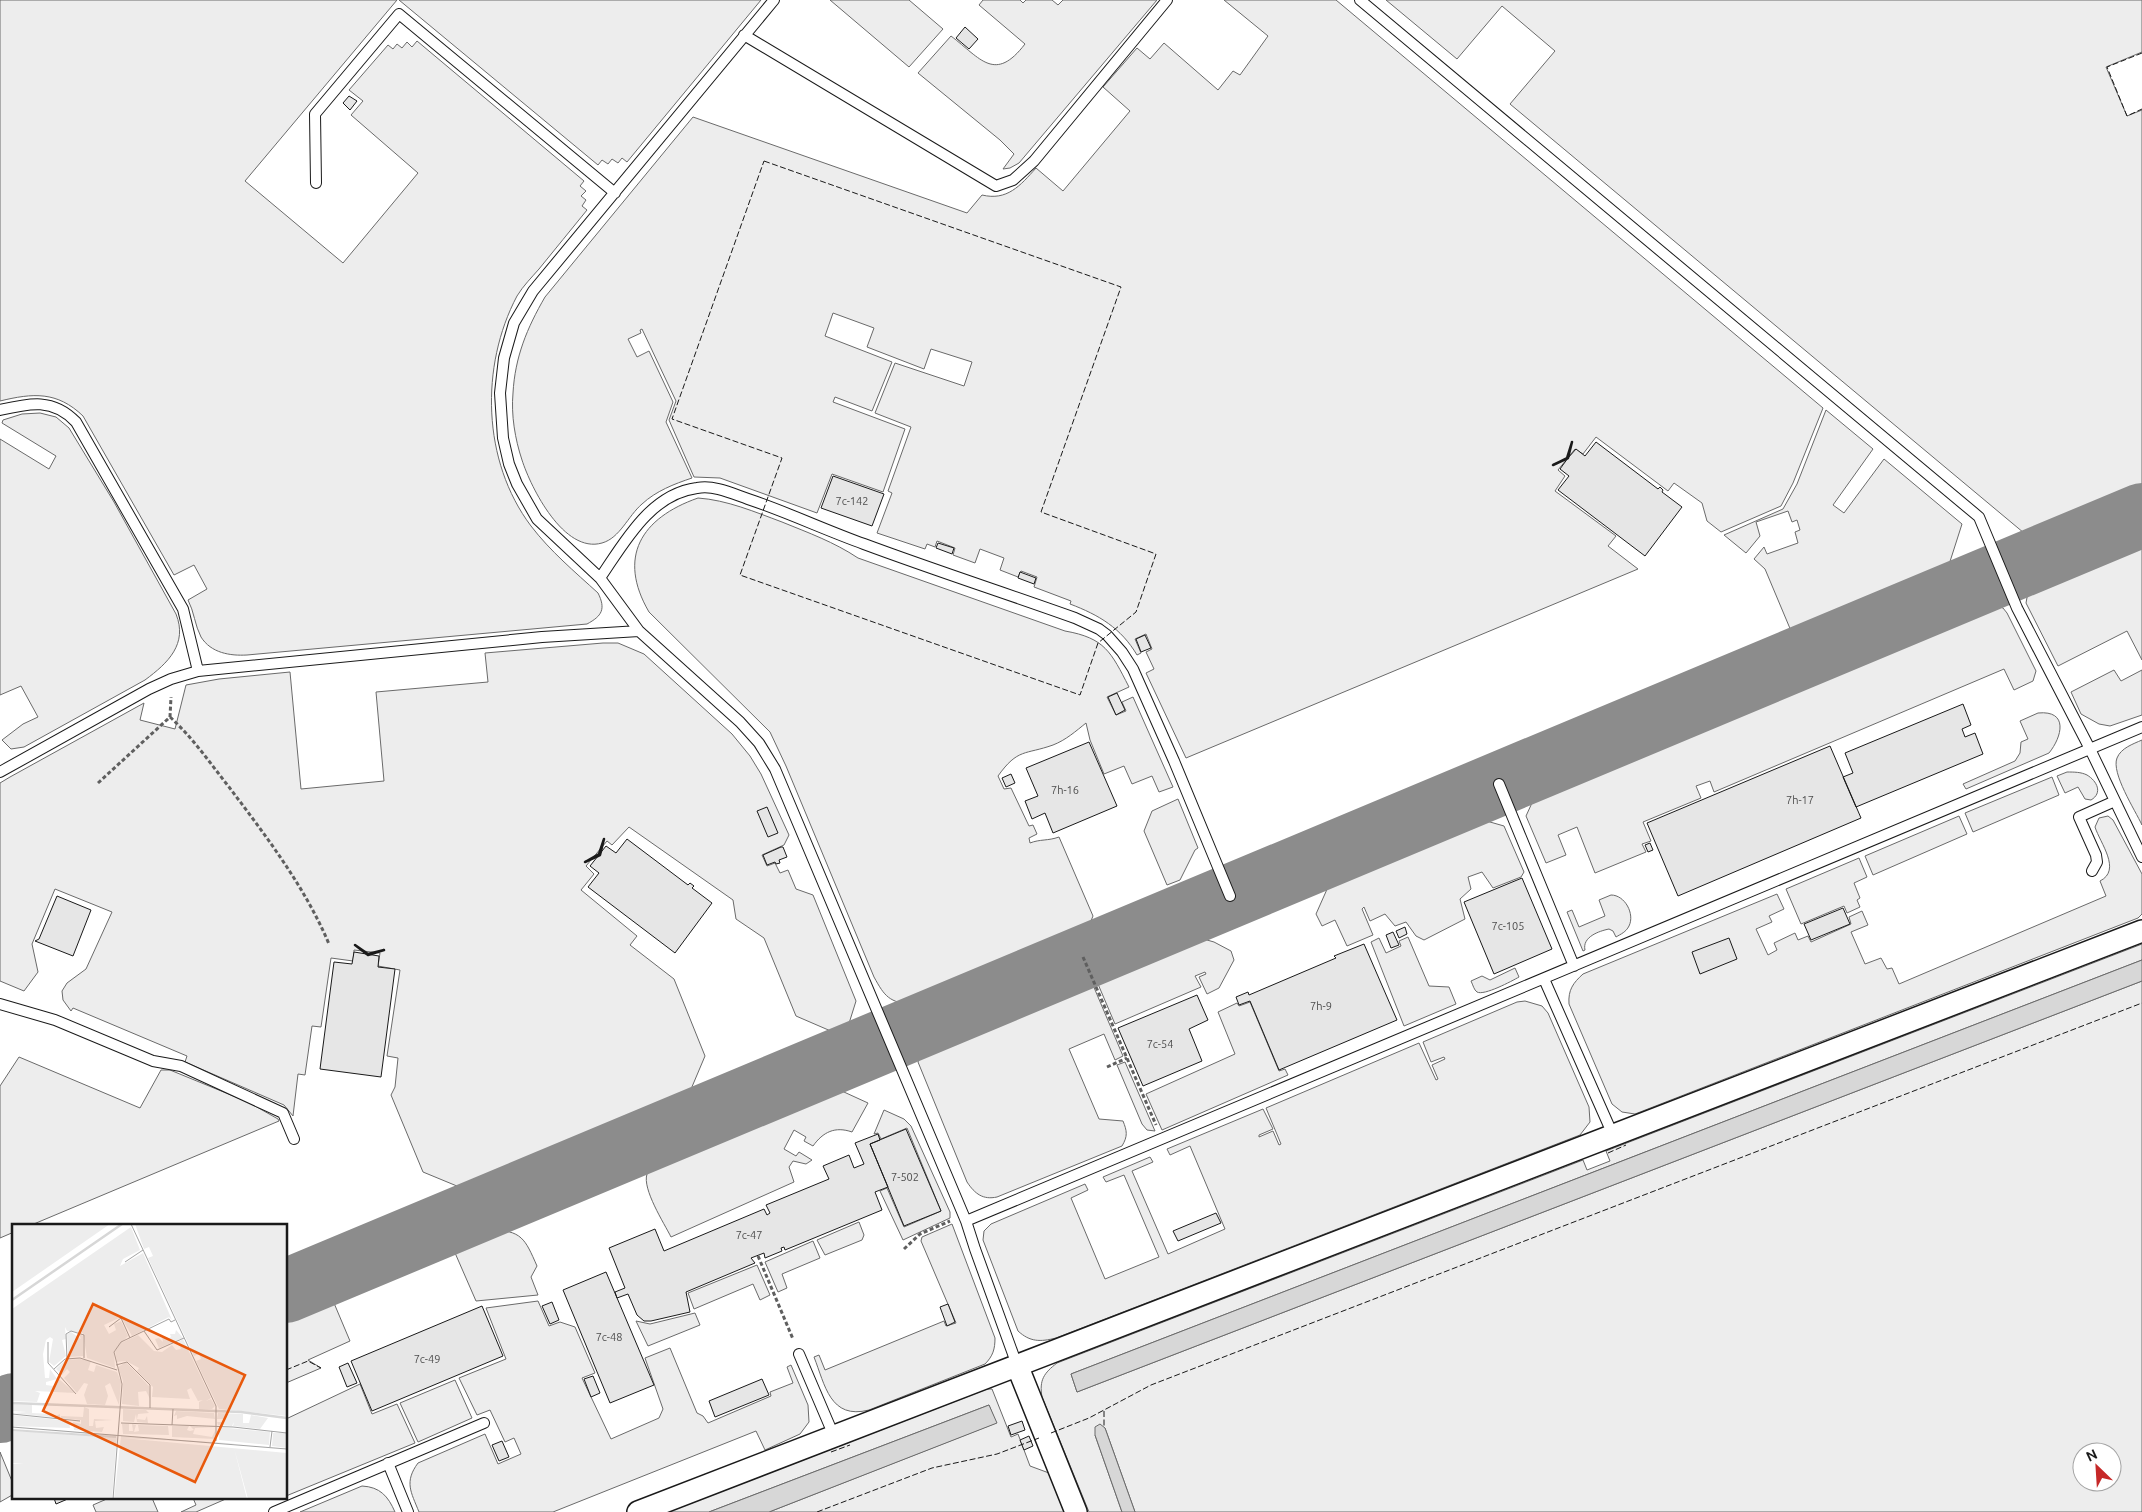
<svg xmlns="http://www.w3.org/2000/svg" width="2142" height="1512" viewBox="0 0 2142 1512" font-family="Ubuntu,sans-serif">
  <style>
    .green { fill: #ededed; stroke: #6a6a6a; fill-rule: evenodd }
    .water { fill: #d7d7d7; stroke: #6a6a6a }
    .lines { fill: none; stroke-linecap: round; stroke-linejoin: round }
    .taxiway { stroke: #8c8c8c; stroke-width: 64 }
    .building { fill: #e6e6e6; stroke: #1a1a1a }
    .service-casing { stroke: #1a1a1a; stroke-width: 12 }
    .minor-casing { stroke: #1a1a1a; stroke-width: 24 }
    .path { stroke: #5f5f5f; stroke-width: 3; stroke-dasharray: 4 2.5; stroke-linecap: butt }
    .service { stroke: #fff; stroke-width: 10 }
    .minor { stroke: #fff; stroke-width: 21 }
    .fence { stroke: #1a1a1a; stroke-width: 1; stroke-dasharray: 6 2.5; stroke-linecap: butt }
    .wall { stroke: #1a1a1a; stroke-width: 2.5 }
    .labels { text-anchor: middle; stroke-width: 4; stroke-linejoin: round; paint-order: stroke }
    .number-label { font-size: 11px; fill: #4d4d4d }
    .inset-river { fill: none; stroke: #d7d7d7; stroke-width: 2.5 }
    .inset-road { fill: none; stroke: #a3a3a3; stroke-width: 1 }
    .view { fill: #e8590c; fill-opacity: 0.15; stroke: #e8590c; stroke-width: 2.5 }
    .inset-edge { fill: none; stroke: #1a1a1a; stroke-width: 2.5 }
  </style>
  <rect width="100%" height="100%" fill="#fff"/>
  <!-- green -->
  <path class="green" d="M0,0H397L245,181L343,263L418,173L351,115L363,101L349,90L388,45L393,49L397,44L402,48L407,42L412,47L417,41L584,181L580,186L586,191L581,196L586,200L582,206L587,210C571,230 555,249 539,269C532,277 523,286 517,296C480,366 482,461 531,526C550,551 575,572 598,593C606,609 602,616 587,624L247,655C230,656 211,653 201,637C195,626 194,611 188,600L207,589L194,565L174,575L83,416C57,391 33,393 0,401Z
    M399,0H761L627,162L622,158L618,163L612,159L608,164L602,160L598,165Z
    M830,0H909L943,29L909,67Z
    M983,0H1020L1023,3L1026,0H1052L1058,5L1063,0H1157L1019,163L1010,168L1003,169L1014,154L1000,140L918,73L951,36C981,59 995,83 1025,44L979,5Z
    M1224,0H1336L1823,408L1793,483L1781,506L1721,532L1707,521L1702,503L1674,483L1668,491L1596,437L1583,454L1575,449L1558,470L1565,476L1555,491L1616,536L1608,546L1638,569L1186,758L1146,673L1154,669L1146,652L1152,649L1146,634L1135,639L1141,653L1137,655C1121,628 1099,615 1070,604L1071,601L1034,587L1037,577L1021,571L1018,577L1000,570L1004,558L980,549L975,563L953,555L955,548L937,541L935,547L927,544L925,549L877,533L892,493L888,491L911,427L875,413L895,363L964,386L972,362L931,349L924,369L867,347L874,328L833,313L825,336L892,362L872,411L835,397L833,402L905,429L883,492L832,474L817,513L720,478L694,477L669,420L676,401L642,329L640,330L641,333L628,339L637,357L649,351L673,402L666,422L692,478C674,484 656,491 642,504C628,516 620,538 602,543C564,554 531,488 522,460C515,439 511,415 513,393C515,357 527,328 545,297L693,117L967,213L982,195C1007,201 1020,186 1036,168L1063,191L1130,111L1103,87L1137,48L1150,59L1164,43L1218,90L1233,71L1240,75L1268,36Z
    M1386,0H2142V52L2106,67L2127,116L2142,110V490L2030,538L1510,104L1555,51L1502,6L1457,59Z
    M1826,410L1873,449L1833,505L1844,513L1884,459L1962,524L1946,574L1794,638L1765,569L1754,559L1764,547L1767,554L1798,543L1795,532L1800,530L1797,520L1792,522L1788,511L1756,522L1760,536L1746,553L1724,535L1783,509L1797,484Z
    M40,413L56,417L69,428L114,502L176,614C188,644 168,663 145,680L24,747L11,749L2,740L23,724L38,717L21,686L0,695V439L49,469L56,456L2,423L3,420L22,414Z
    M698,498C727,500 755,512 782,522C809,533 834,542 858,558L1065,631C1105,638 1111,652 1129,687L1107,697L1116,715L1126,711L1122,702L1133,697L1173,787L1159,792L1152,776L1132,784L1124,766L1104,774L1090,740L1086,723C1076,731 1066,740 1053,745C1025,755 1018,748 998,776L1004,789L1011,788L1029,826L1033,825L1037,834L1029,838L1030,843C1040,839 1048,841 1059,837L1093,916L1086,933L913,1005C889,1002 885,997 874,977L786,766L770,732L649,612C617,557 641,518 698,498Z
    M2142,540V660L2127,631L2058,666L2026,603L2028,592L2036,585Z
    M1991,604L2003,608L2007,613L2036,671L2033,681L2014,690L2004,669L1714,792L1710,781L1696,786L1701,798L1643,822L1651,841L1642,844L1646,852L1595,873L1577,827L1558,835L1566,855L1546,863L1526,816L1537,792L1985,605Z
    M603,643H618L644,654L732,734L750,756L761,774L789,835L784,845L762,855L767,866L775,863L780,873L788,870L796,889L813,895L856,1001L846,1033L840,1035L796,1016L764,938L736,919L733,900L629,827L612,845L607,841L586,866L594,874L581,890L637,936L630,945L674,979L705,1056L686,1101L469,1191L423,1172L391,1095L395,1087L398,1058L387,1056L400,970L378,966L380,953L354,950L353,961L331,958L321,1027L312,1026L305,1075L298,1074L293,1116L284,1105L185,1062L187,1056L73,1008L71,1011L63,1000L62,991L67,983L86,969L112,912L55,889L32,944L38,972L24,991L0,981V783L10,777L144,703L140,720L175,729L186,685L219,679L290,672L301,789L384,781L376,692L488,682L485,653Z
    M2114,670L2121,681L2142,670V715L2110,726L2099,724L2081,714L2071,692Z
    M2038,713C2069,710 2062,737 2049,753L1966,789L1963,784L2015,761L2020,753L2021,742L2028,739L2020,721Z
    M2142,740V825C2135,810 2111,773 2117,758C2121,748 2133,744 2142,740Z
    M2067,772C2074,772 2081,772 2087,775C2097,781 2103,793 2091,800L2085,799L2078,787L2065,793L2057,776Z
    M2052,777L2059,795L1973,832L1965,813Z
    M1178,799L1198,848L1195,850L1180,880L1167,885L1144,831L1152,811Z
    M1959,816L1967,834L1873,875L1865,856Z
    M2108,816L2113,820L2142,874V914L2138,918L1635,1114L1622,1112L1612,1104L1569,1004C1568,990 1573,983 1583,974L1777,894L1784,909L1769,916L1772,922L1756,929L1768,955L1777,950L1774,943L1795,933L1798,940L1808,936L1811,942L1851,924L1849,917L1862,911L1868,925L1851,932L1865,964L1881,958L1887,969L1892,968L1899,984L2106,896L2100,881C2122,870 2100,843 2095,827L2099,818Z
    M1476,818L1504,826L1524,872L1521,877L1493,888L1482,872L1468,877L1471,889L1460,899L1465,919L1424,940L1416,936L1406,922L1395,926L1385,914L1370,921L1364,907L1362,909L1373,935L1347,946L1335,920L1322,926L1316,914L1332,878Z
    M1859,858L1867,877L1854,883L1860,898L1857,900L1860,907L1847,913L1844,906L1801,924L1786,889Z
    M1611,895C1625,895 1635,914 1629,926C1626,932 1621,934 1616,937L1613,931L1609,929C1599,931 1582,937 1585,950L1583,951L1567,912L1572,910L1579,927L1605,916L1599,900Z
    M1193,936L1214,942L1231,951L1234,960L1219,988L1207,994L1199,977L1206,974L1205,972L1195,976L1201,987L1115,1024L1095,977Z
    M1408,937L1429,986L1449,987L1456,1004L1404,1026L1371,942L1379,938L1386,953L1401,946L1399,941Z
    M2142,944V960L1071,1374L1077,1392L2142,981V1512H1135L1105,1428L1095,1435L1122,1512H1089L1042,1397C1039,1380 1044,1373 1057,1363L1583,1160L1587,1170L1610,1161L1606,1151ZM2082,1452H2112V1482H2082Z
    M1515,968L1519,977C1512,981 1484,996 1477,992C1474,990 1473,985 1471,981L1482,976L1490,980Z
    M1090,978L1123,1056L1115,1060L1104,1034L1069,1049L1099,1119L1123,1121C1127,1131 1128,1136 1122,1146L997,1197C983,1200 975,1194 967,1182L918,1062L922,1049Z
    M1525,1001L1542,1006L1548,1013L1589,1107L1590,1122L1580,1135L1056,1338C1040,1342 1030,1342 1018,1331L983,1240L984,1231L991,1224L1085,1184L1088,1190L1071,1198L1105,1279L1159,1257L1124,1175L1106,1182L1103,1177L1150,1157L1153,1162L1132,1171L1168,1254L1225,1229L1190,1146L1170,1155L1167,1149L1263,1109L1273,1129L1259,1135V1137L1273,1131L1279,1145L1281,1144L1266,1108L1419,1043L1436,1080L1438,1079L1432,1065L1445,1059L1444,1057L1431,1062L1423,1042L1517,1002Z
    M1250,1002L1279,1071L1285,1069L1288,1075L1162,1130L1146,1094L1235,1054L1218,1012L1237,1003L1239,1006Z
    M19,1057L140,1108L161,1070H170L248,1102L278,1119L279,1121L29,1226H14V1232L0,1238V1086Z
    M1125,1062L1155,1131L1147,1130L1142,1124L1117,1065Z
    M833,1087L868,1103L852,1132C835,1126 823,1132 813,1146L804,1141L806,1137L794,1130L784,1149L796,1156L799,1152L812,1160L806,1164L793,1161L789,1167L794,1182L671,1237C664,1223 642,1189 647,1174C649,1170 652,1166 653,1163Z
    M884,1110L904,1119L911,1126L950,1212V1218L903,1240L880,1191L887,1188L904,1227L941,1211L907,1128L881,1139L878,1133L874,1134Z
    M859,1222L864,1235L862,1240L825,1255L817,1240Z
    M952,1224L995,1338C995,1349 993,1356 985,1364L869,1410C830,1420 825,1385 814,1357L819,1355L825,1370L944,1321L946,1326L956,1323L921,1241L922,1237Z
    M490,1230C522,1230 525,1239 537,1266L531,1277L538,1295L476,1301L452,1246Z
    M813,1241L820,1258L782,1274L787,1288L778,1292L765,1262Z
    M757,1265L770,1295L760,1300L753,1284L694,1309L688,1293Z
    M331,1296L350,1341L308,1360L321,1368L286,1383V1315Z
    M538,1301L549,1326L560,1322L575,1327L595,1373L582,1378L611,1439L659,1418L663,1409L645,1358L670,1348L697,1413L703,1416L708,1423L771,1396L770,1392L793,1383L787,1367L791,1365L808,1405L809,1422L800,1434L765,1450L756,1431L553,1512H419C411,1492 404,1482 418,1463L485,1434L498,1464L521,1454L514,1438L505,1442L490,1410L477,1415L459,1378L506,1359L486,1308Z
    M695,1313L700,1325L648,1346L636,1321L650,1324Z
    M455,1380L472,1418L418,1442L400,1403Z
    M360,1384L372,1414L397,1404L415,1443L286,1496V1419Z
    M987,1389H992L1011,1437L1018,1434L1030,1466L1049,1473L1064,1512H769L996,1423L989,1405L709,1512H668Z
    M0,1452L14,1486V1494L0,1502Z
    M362,1486C380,1487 388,1496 395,1512H300Z
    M109,1498H152L158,1512H96L93,1505Z
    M193,1498H228L196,1512H181L196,1505Z"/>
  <!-- water -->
  <path class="water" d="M2142,960V981L1077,1392L1071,1374Z
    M989,1405L997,1423L769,1512H709Z
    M1100,1424L1105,1428L1135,1512H1122L1095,1435V1427Z"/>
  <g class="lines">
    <!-- taxiway -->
    <path class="taxiway" d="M286,1291L2142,515
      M0,1411L14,1405"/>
  </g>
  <!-- building -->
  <path class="building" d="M965,27L978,39L969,49L956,38Z
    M349,96L357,101L350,110L343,103Z
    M1596,442L1658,489L1660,487L1663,490L1662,492L1682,507L1645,556L1558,490L1569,476L1560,469L1568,458L1576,449L1585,456Z
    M833,476L884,494L872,526L821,508Z
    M938,543L954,548L952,554L936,548Z
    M1020,572L1036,578L1034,584L1018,578Z
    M1145,635L1151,648L1141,652L1136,639Z
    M1117,693L1125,710L1116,715L1108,697Z
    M1963,704L1971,725L1962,729L1965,737L1975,733L1983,754L1856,807L1843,777L1853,773L1845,753Z
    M1089,742L1117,806L1053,833L1045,813L1032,819L1025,801L1038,796L1026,768Z
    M1830,746L1861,818L1678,896L1647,823Z
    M1011,774L1015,783L1006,787L1002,778Z
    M767,807L778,833L768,837L757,811Z
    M627,839L688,885L690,883L694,886L692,888L712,903L675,953L588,887L599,873L590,866L606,846L616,853Z
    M1650,843L1653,850L1648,852L1645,845Z
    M781,847H783L787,857L779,860L780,863L776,864L775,862L767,865L763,855Z
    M1522,878L1552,949L1494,974L1464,902Z
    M57,896L91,910L73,956L35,941L39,939Z
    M1843,908L1850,924L1811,940L1804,924Z
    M1405,927L1407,934L1399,938L1396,931Z
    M1393,932L1399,945L1391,948L1386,935Z
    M1729,938L1737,959L1700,974L1692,952Z
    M1364,944L1397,1020L1279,1070L1250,1001L1239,1005L1236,997L1248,992L1249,995L1336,958L1334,956Z
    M354,952L379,956L378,967L395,969L381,1077L320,1069L334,962L352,964Z
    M1197,995L1208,1020L1189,1029L1202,1061L1143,1086L1118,1028Z
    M906,1129L941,1211L904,1226L870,1144Z
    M878,1134L880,1140L870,1144L888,1187L875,1192L882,1210L785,1250L784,1247L781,1248L782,1251L765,1258L764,1253L751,1258L755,1263L686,1292L690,1312L651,1321H644L637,1315L628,1294L617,1298L615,1292L625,1288L609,1248L655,1229L664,1251L764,1209L767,1215L770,1213L766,1205L829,1179L823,1166L849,1155L854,1168L864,1164L855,1143Z
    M1216,1213L1221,1223L1178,1241L1173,1231Z
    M606,1272L654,1385L610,1403L563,1290Z
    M552,1302L559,1320L550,1324L542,1306Z
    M948,1304L955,1322L947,1326L940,1307Z
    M482,1306L503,1356L372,1411L351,1361Z
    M348,1363L357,1383L347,1387L339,1367Z
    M593,1376L600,1393L591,1397L584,1379Z
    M762,1379L769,1395L715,1417L709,1401Z
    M1022,1421L1025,1430L1011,1435L1008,1426Z
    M1029,1436L1033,1446L1024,1450L1020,1440Z
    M502,1441L509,1457L499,1461L492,1445Z
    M54,1498H70L56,1504Z"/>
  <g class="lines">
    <!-- service casing -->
    <g class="service-casing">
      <path id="service" d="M774,0L533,291L514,323L504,358L500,393L503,438L509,464L517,484L537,519L600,578L639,631L740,722L759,743L775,769L966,1221L975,1249L1017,1365
        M1360,0L1979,517L2017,608L2090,749L2142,857
        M744,35L996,186L1013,180L1034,161L1167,0
        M316,183L315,114L399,14L615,193
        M0,410C30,403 53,398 76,422L183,609L198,671
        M600,578C624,543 650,494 697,488C715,485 731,493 748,499C787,512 825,530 864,544C934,570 1005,593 1075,618L1099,629L1107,635L1122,652L1133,669L1174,761L1230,896
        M0,772L149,689L171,679L198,671L542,637L639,631
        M1499,784L1574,966
        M2092,871L2097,862L2096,855L2079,817L2115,801
        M1544,979L1613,1135
        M0,1004L55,1020L153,1061L181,1066L283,1113L294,1139
        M966,1221L2142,727
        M799,1354L834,1436
        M388,1463L408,1512
        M274,1512L484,1423"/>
    </g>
    <!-- minor casing -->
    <g class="minor-casing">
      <path id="minor" d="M1017,1365L1076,1512
        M638,1512L2142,931"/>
    </g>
    <!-- path -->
    <path class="path" d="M170,717C193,738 210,763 229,787C266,836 305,887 329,944
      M98,783L170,717L171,697
      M1083,957L1156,1125
      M1107,1067L1127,1058
      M904,1249L920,1234L950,1221
      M758,1256L793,1339"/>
    <!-- service -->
    <use href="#service" class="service"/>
    <!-- minor -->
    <use href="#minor" class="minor"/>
    <!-- fence -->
    <path class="fence" d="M2142,53L2107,67L2127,116L2142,109
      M764,161L1121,287L1041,512L1156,554L1136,612L1098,643L1080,695L740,575L782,458L672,419Z
      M1608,1153L1626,1145
      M286,1370L308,1361L321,1368
      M1104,1411V1427
      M1051,1433L1089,1418L1151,1385L2142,1003
      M831,1452L850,1445
      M817,1512L932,1468L997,1454L1039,1438"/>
    <!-- wall -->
    <path class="wall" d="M1572,442L1568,458L1553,465L1567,458Z
      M604,839L600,855L585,862L599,854Z
      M355,945L368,954L384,950L368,955Z"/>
  </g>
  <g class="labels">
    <!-- number labels -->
    <g class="number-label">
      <text x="852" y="505">7c-142</text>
      <text x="1065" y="794">7h-16</text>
      <text x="1800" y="804">7h-17</text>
      <text x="1508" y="930">7c-105</text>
      <text x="1321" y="1010">7h-9</text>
      <text x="1160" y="1048">7c-54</text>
      <text x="905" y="1181">7-502</text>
      <text x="749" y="1239">7c-47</text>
      <text x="609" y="1341">7c-48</text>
      <text x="427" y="1363">7c-49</text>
    </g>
  </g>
  <!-- overview -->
  <g transform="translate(12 1224)">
    <rect width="275" height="275" fill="#fff"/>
    <path d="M0,0H98L0,68ZM123,0H275V192L207,185L184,137L189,135L187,130L182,132L136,34L141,32L137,23L132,25ZM119,3L128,26L111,35L108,42L131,29L160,96L157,93L120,112L109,93L92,101L97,110L104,106L102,100L109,97L116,112L102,127L103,144L75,134L71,109L55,107L53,103L54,115L50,116L54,132L42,142L37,138L41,115L38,113L34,116L31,130L33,154H37L38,145L45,155L34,158V161L41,162L47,155L63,169L23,167L28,169L25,178L0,177V85ZM164,106L171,114L147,124L143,115L147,114L151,118L150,113L156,115L159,113L158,110H163ZM59,108L69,115L67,110L71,112V132L57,133L59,130L56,129L55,110ZM126,111L142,127L150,128L160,121L164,126L169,125L166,118L171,115L199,174L194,177L199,175L203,182L200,185H187V178L191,176L186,177L179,164L175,166L178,175L140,173L141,163L125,147L127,144L114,137L105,138L103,127L109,119ZM68,135L79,137L76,146L82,148L84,141L105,148L109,158L107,181L98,159L93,162L96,172L93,181L75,180L72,171L76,160L72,159L65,169L52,154L58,148L55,145L50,151L44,145L53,136ZM114,138L137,162L138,175L134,167L126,168L127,182L110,180L111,157L106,143ZM0,180L20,181V189L41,190L42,193L48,190V194L0,189L15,188L0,187ZM72,183L77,185V202H81L82,195L101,196L83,197L84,204L92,203L90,208L62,206L61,198L69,200V196L49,194V192L71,193ZM111,185L134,186L137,189L126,190L125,195L133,196L135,192L136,199L125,198L124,190L122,198L111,197ZM164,187L202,189L203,195L175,192L165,195V191L162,192ZM206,189L231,190V199H237L239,191L256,194L248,205L221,202L222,198L220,202L206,201L205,198H211V195H205ZM0,191L57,197L58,204L0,202ZM110,200H117V207H121L120,200L124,201L122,208L127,207L126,201L156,202L157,211L111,210ZM160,202H177L175,206L178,207L182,206L178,202L203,203L183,204L181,210L200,213L203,207V215L160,213ZM207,203L258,208L257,221L207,216ZM0,204L105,211L100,275H0V240L12,239H0V207L104,212ZM261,209H275V224L260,222ZM109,212L215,219L275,226L220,220L111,214L275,229V275H236L222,224L235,275H102Z" fill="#ededed"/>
    <path d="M0,205L104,212V214L0,207Z" fill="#d7d7d7"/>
    <path class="inset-river" d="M0,76L110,0M0,179L229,188L275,194"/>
    <path class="inset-road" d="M119,0L204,182V217M113,38L131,26M97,103L109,94L118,114M132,107L145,126L172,114M36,118V139L64,170M55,135L54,110L59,107L72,111V134M104,141L115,138L138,161V184M42,145L53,135L68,134L105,146M0,190L68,197M109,199L221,203L275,209M160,201L161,185M0,203L275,225M258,223L260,207M101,275L110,160L102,128L109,118L157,95L159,98L163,96"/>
    <path class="view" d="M81,80L233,151L183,258L31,187Z"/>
    <rect width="275" height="275" class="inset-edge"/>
  </g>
  <!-- north arrow -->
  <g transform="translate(2097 1467) rotate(335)"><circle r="24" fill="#ffffff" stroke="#a3a3a3"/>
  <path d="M0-4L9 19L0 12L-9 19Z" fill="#c62828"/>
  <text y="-8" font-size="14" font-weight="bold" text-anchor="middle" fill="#1a1a1a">N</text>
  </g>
</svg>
